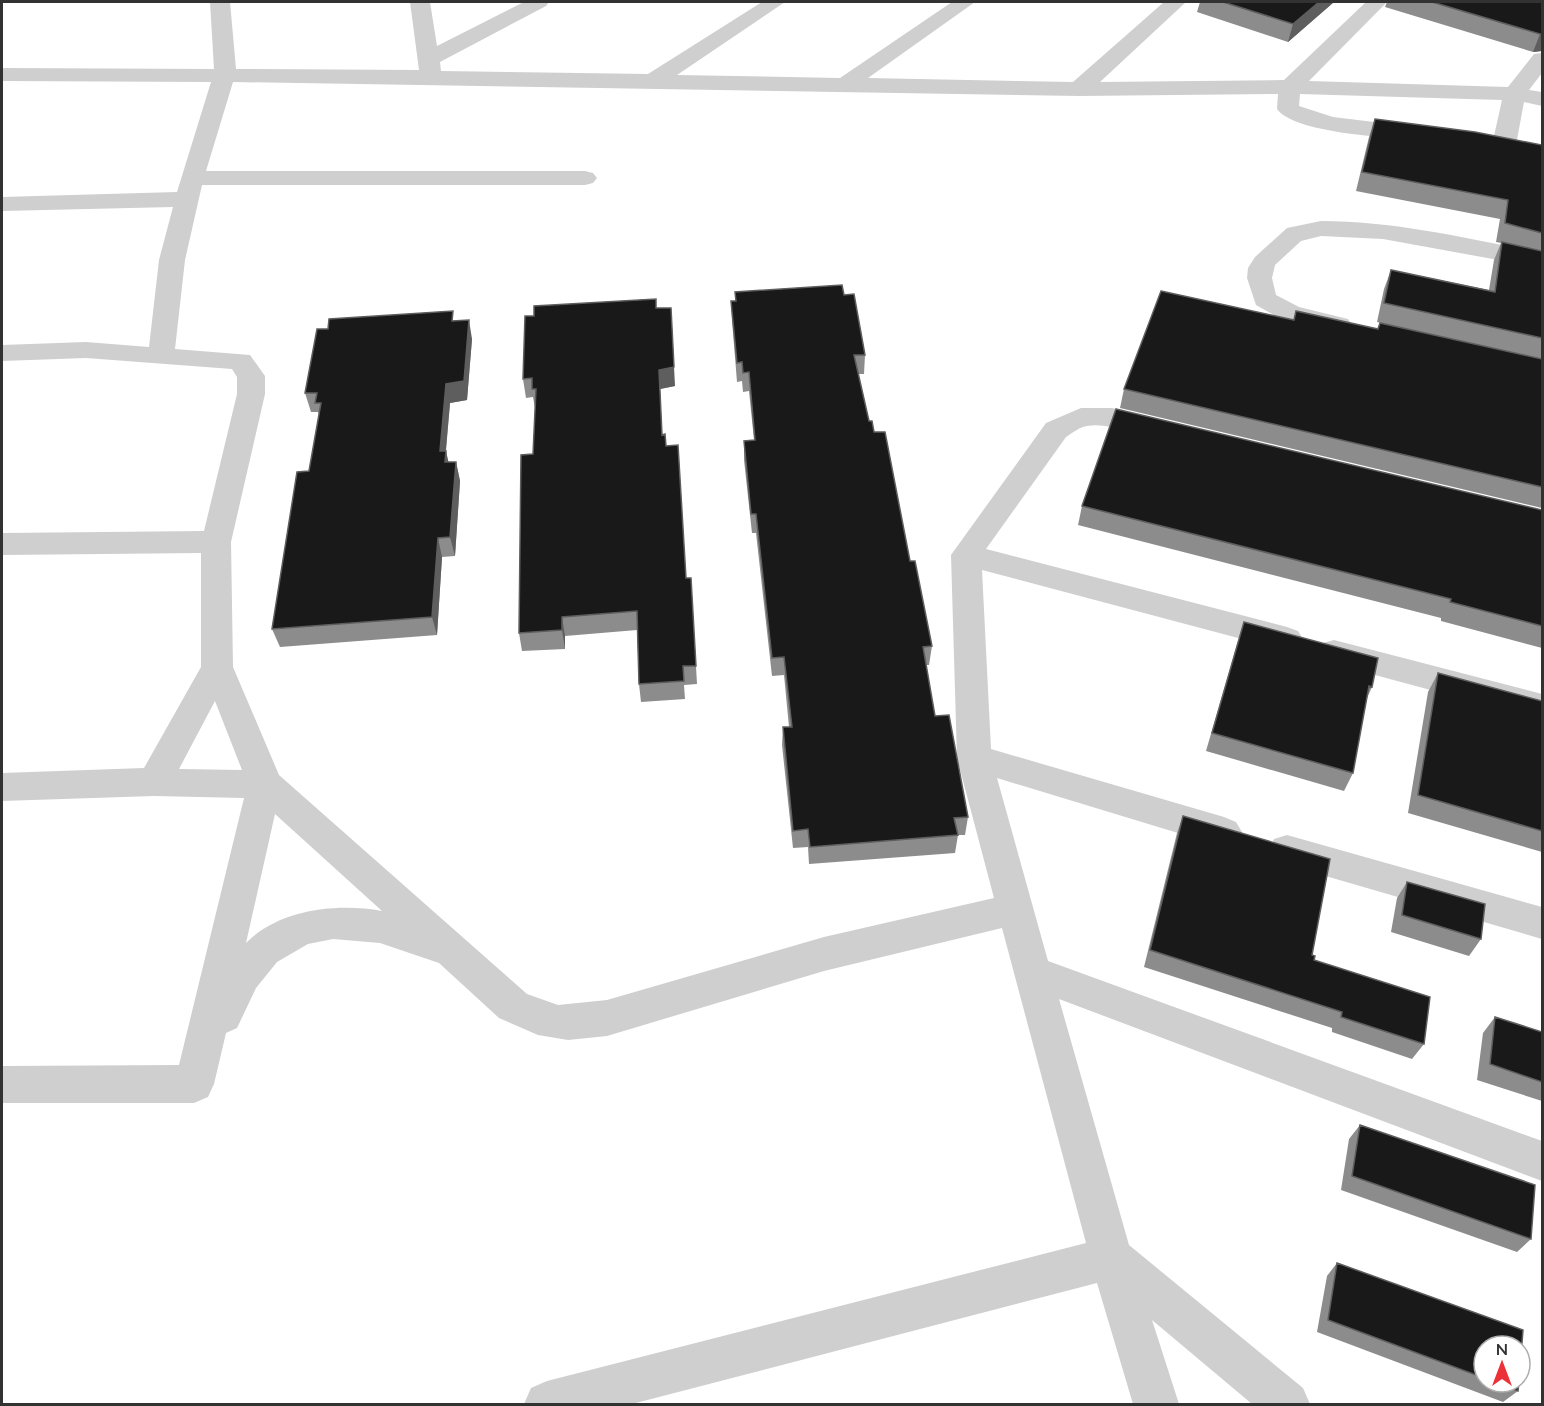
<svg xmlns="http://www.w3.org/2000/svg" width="1544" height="1406" viewBox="0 0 1544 1406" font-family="Lato,sans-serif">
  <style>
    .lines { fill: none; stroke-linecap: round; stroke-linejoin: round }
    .minor { fill: #cfcfcf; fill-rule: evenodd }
    .wall { fill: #8c8c8c }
    .shaded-wall { fill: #5e5e5e }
    .building { fill: #191919; stroke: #5e5e5e; stroke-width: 1.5 }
  </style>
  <rect width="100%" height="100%" fill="#fff"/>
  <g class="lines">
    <!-- minor -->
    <path class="minor" d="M210,2H230L236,69L419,70L410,2H430L437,46L524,2H549L546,6L440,62L441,71L648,74L762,2H785L677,75L840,78L952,2H975L868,78L1073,82L1164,2H1186L1100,82L1284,80L1366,2H1387L1309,81L1508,87L1534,54L1542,53V73L1529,90L1542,92V106L1524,102L1516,145L1512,150H1496L1492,145L1502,100L1300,94L1299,106L1333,117L1423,128L1426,133L1423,138L1415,140C1385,137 1294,133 1277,109L1278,94L1079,96L233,82L206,171H585L593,173L597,178L593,183L585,185H202L185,260L175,349L250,355L265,376V394L231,542L233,667L279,775L527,994L558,1005L607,1000L824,937L994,898L957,758L951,555L1046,423L1081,408H1112L1166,421L1170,428L1166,435C1141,442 1114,421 1087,426C1080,427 1072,433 1066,437L986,549L1287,627L1298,631L1303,639L1298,647L1287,651L982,570L991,749L1224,817L1236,822L1242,832L1236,842L1224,847L997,778L1048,961L1542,1141V1181L1059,999L1129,1245L1303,1388L1310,1404H1252L1152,1320L1179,1404H1133L1097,1283L632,1404H524L531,1388L547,1381L1086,1243L1002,928L824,971L607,1036L568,1040L538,1035L499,1018L439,963L380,943L333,939L308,944L277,962L256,988L237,1028L226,1033L214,1084L208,1097L194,1103H2V1066L179,1065L244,798L154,796L2,801V773L144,768L201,667V553L2,555V533L204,531L237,394V377L232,369L86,358L2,361V345L86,342L149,347L159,260L173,207L2,211V197L177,192L211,82L2,81V68L214,69ZM215,701L242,770L179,769ZM275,814L382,911C337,903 280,909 246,943Z
      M1321,221C1396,221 1469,239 1542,253V268L1383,239L1321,236L1301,241L1275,265L1272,278L1276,295L1299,307L1348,319L1352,325L1348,331L1339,333L1281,319L1256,305L1247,278L1248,268L1255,257L1287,228Z
      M1334,640L1542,694V720L1323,661L1318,652L1323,643Z
      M1287,835L1542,907V939L1274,861L1269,850L1274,839Z"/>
  </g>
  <!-- wall -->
  <path class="wall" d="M1200,2H1334L1288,42L1197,12Z
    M1387,2H1542V52V51L1533,52L1385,7Z
    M1375,119L1542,145V359L1377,322L1384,289L1391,270L1489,290L1494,260L1501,243L1496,242L1500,219L1356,191L1369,137Z
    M735,292L844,295L865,355L864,374H858L869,421L874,432L910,561L932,646L929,665H926L935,716L968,817L965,835H958L955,853L809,864L808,847L793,848L782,745L783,727H789L784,675L772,676L756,533H752L744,460V441L754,440L749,391L743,392L742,381L737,382L732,320L731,301H735Z
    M656,308L675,386L660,389L662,435L666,446L686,578H691L697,684L684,685L685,699L641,702L639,684L637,630L565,636V649L522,651L519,633L533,454L535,408L533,397L526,398L523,379Z
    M455,321L472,339L467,400L450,403L446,451L448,462H456L460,481L455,556L442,557L437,635L280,647L272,629L309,471L319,415L318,412H311L305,393Z
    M1380,323L1542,359V508L1120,408L1124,389L1377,329Z
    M1082,506L1542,510V648L1441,621V618L1078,525Z
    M1244,622L1372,687L1367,698L1353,773L1344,791L1206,751L1238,641Z
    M1438,673L1542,701V852L1408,813L1428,692Z
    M1183,816L1312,955L1314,960L1424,1044L1412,1059L1332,1032V1028L1144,967L1177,833Z
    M1407,882L1481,939L1469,956L1391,932L1397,898Z
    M1495,1017L1542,1032V1101L1477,1080L1483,1033Z
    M1360,1125L1531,1239L1517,1252L1341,1190L1349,1139Z
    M1337,1263L1484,1346V1382H1519L1518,1391L1503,1402L1317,1332L1327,1276Z"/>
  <!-- shaded-wall -->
  <path class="shaded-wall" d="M1319,2H1334L1288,42L1293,24Z
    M1540,34H1542V51L1533,52Z
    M671,308L675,386L660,389L663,454L659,370Z
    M469,320L472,339L467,400L450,403L444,470L440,451L446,384Z
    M446,451L450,469L445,462Z
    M456,462L460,481L455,556L450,537Z
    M438,538L442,557L437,635L432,617Z
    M562,617L565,636V649L562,630Z"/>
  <!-- building -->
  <path class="building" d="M1223,2H1319L1293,24Z
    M1432,2H1542V34H1540Z
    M1375,119L1475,132L1542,145V233L1505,223L1508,200L1362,172Z
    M1502,242L1542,251V338L1384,303L1391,270L1495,292Z
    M842,285L844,295L854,294L865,355H854L869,421H872L874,432H885L910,561H915L932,646L923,647L935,716L949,715L968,817L954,818L958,835L810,847L808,829L793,831L783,727H792L784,657L772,658L756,514H751L744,441L755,440L749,372L743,373L742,362L737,363L731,301H736L735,292Z
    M1161,291L1294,320L1296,311L1378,329L1380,323L1542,359V487L1124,389Z
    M656,299V308H671L674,367L659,370L662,435L665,434L666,446L678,445L686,578H691L696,666H683L684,681L639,684L637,611L562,617V630L519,633L521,455L533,454L536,389H532V378L523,379L525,316H534V306Z
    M453,311L452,321L469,320L464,381L446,384L440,451H446L445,462H456L450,537L438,538L432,617L272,629L297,472L309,471L321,403H315L317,393H305L317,329H328L329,319Z
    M1116,409L1542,510V626L1450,602L1451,599L1082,506Z
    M1244,622L1378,658L1372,687L1369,686L1353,773L1212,733Z
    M1438,673L1542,701V831L1418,795Z
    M1183,816L1330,859L1312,955L1315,956L1314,960L1430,997L1424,1044L1341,1017L1342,1012L1150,950Z
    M1407,882L1485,904L1481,939L1402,915Z
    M1495,1017L1542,1032V1082L1490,1064Z
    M1360,1125L1535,1185L1531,1239L1352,1176Z
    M1337,1263L1523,1330L1520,1367V1346H1484V1378L1328,1320Z
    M1494,1382H1519L1518,1391Z"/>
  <!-- border -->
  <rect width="1544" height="1406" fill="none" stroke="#323232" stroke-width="6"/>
  <!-- north arrow -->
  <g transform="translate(1502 1364)"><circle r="28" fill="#ffffff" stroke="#adadad" stroke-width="1.5"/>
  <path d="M0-4.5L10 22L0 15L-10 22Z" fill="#ec3238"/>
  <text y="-9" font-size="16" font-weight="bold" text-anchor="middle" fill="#323232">N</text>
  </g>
</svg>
